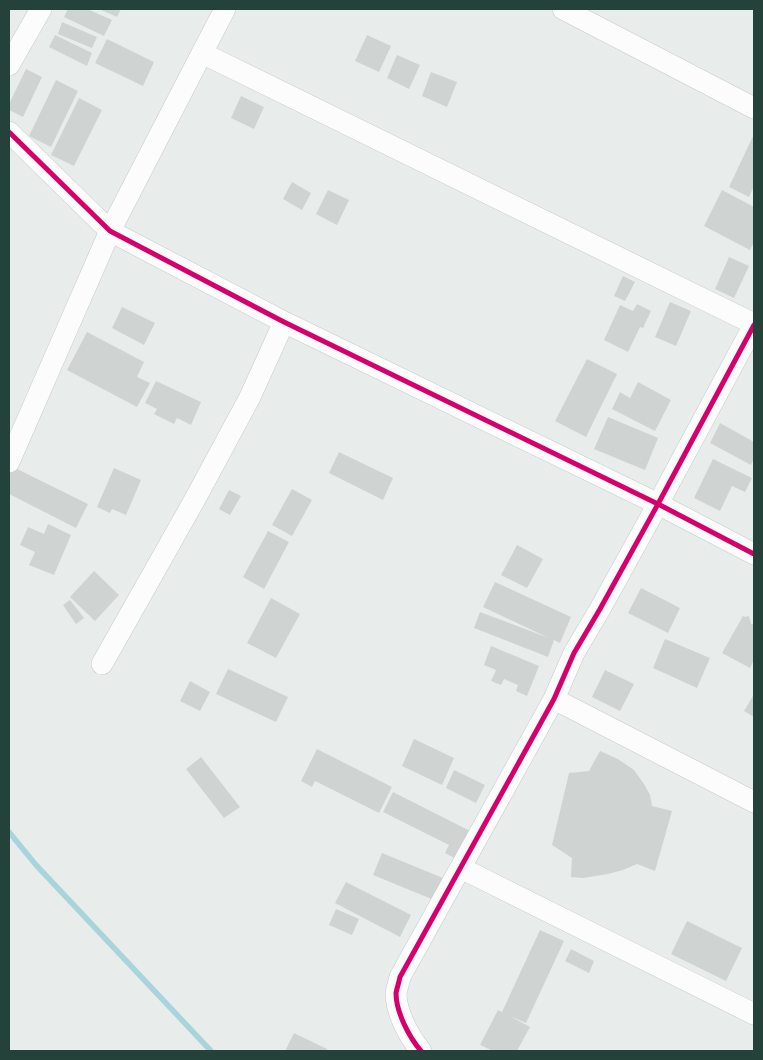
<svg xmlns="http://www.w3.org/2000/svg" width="763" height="1060" viewBox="0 0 763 1060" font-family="'Titillium Web',sans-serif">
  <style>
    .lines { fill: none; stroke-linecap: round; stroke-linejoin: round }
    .stream { stroke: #a9d4db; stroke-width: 5.5 }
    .building { fill: #cfd4d2 }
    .street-casing { stroke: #c5cac8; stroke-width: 22 }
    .street { stroke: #fcfcfc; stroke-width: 21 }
    .cycleway-casing { stroke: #f7fbf9; stroke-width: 8 }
    .cycleway { stroke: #d6006c; stroke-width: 5 }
  </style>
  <rect width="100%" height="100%" fill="#e8edeb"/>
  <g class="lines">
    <!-- stream -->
    <path class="stream" d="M9,832L36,865L211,1051"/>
  </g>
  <!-- building -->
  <path class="building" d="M68,9H87L112,20L104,36L64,17Z
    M99,9H121L117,17Z
    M62,22L97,37L92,48L58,34Z
    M55,35L92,53L87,66L49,47Z
    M367,35L391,46L379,72L355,61Z
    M107,39L154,62L143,86L95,63Z
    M397,55L420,65L409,89L387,78Z
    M26,69L42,77L23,117L9,110V104Z
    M431,72L457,82L447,107L422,96Z
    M56,80L78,91L51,147L29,136Z
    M241,96L264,107L254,129L231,118Z
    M79,98L102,110L74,166L51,155Z
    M754,134V186L749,197L729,187Z
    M292,182L311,193L302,210L283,199Z
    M328,190L349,200L337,225L316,214Z
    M722,190L754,207V242L750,250L704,226Z
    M729,257L749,266L734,298L715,289Z
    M623,276L635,282L625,301L614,296Z
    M670,302L691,311L676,346L655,337Z
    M637,304L651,311L643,328L640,327L628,352L604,340L620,305L633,311Z
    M122,307L155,323L144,345L112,328Z
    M87,332L144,362L137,377L150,383L137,407L67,370Z
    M587,359L617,374L586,437L555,421Z
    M156,381L201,402L191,425L177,418L174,424L154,414L157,409L145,403Z
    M638,382L671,400L655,431L612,409L620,392L630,398Z
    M608,417L658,438L645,470L594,449Z
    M720,423L754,442V458L751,465L710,443Z
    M339,452L393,478L383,500L329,473Z
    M713,459L752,478L745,492L732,486L720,511L694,498Z
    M11,466L88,504L76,528L9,494V471Z
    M114,468L141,480L126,515L112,509L110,513L97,507Z
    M292,489L312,500L292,536L272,525Z
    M229,490L241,496L230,515L219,509Z
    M48,524L71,535L54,575L29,565L35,552L20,545L28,527L44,534Z
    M268,531L289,542L264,589L243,577Z
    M517,545L543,559L527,588L501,575Z
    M94,571L119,595L95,621L70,597Z
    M495,582L571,617L560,643L554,640L548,657L474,628L480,612L549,638L483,607Z
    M641,588L680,608L668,633L628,613Z
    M271,598L300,614L276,658L247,643Z
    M70,600L84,618L76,624L63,605Z
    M743,616L745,617L749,616L751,624H754V660L750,668L722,653Z
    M665,639L710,658L697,688L653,668Z
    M491,646L539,666L527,696L516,691L518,685L504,679L501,685L491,681L496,670L484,665Z
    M228,669L288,697L276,722L216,694Z
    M605,670L634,684L620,711L592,697Z
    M190,681L210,692L200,711L180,701Z
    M754,694V717L744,711Z
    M414,739L454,758L442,785L402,766Z
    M317,749L392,787L379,813L315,781L312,787L301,781Z
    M600,751L618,759L634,770L644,784L650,795L652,806L672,811L655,871L637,864L623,870L608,874L583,878L571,877L572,858L552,845L569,773L589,771Z
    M201,757L240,807L224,818L186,769Z
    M454,770L485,785L476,803L446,788Z
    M393,792L470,831L456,859L445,853L449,845L383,812Z
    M382,853L443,878L434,900L373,875Z
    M346,882L411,915L400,937L335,903Z
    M336,909L359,919L352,935L329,925Z
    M687,921L742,948L726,981L671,954Z
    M540,930L564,941L526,1023L510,1016L530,1027L517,1051H493L480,1045L498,1010L502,1012Z
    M571,949L594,961L589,973L565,961Z
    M294,1033L327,1049L326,1051H285Z"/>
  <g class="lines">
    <!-- street casing -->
    <g class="street-casing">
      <path id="street" d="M563,9L754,108
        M202,53L754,324
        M9,65L41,9
        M9,132L110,231L284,322L658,504L754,554
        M9,462L110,231L202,53L225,9
        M102,664L194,501L250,397L284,322
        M554,699L754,802
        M461,868L754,1014
        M421,1051C409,1037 396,1012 396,993C397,988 399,982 400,977L554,699L574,653L600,609L658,504L754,325"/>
    </g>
    <!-- street -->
    <use href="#street" class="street"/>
    <!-- cycleway casing -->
    <g class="cycleway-casing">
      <path id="cycleway" d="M9,132L110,231L284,322L658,504L754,554
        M421,1051C409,1037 396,1012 396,993C397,988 399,982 400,977L554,699L574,653L600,609L658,504L754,325"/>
    </g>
    <!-- cycleway -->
    <use href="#cycleway" class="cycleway"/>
  </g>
  <!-- border -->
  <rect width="763" height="1060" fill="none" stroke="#24423a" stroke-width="20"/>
</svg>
